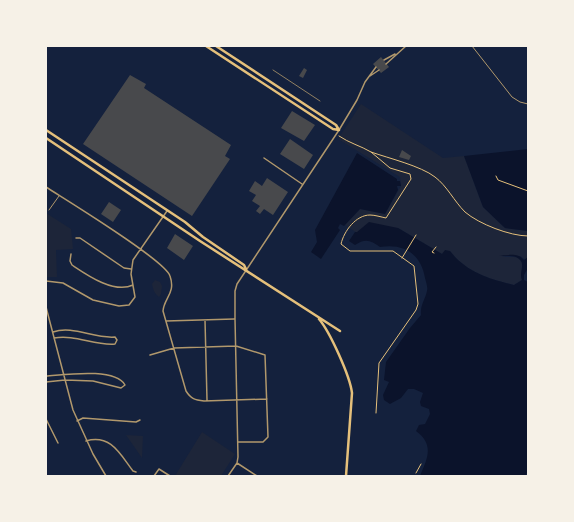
<svg xmlns="http://www.w3.org/2000/svg" width="574" height="522" viewBox="0 0 574 522" font-family="Raleway,sans-serif">
  <style>
    .green { fill: #1d2539 }
    .water { fill: #0b132b }
    .building { fill: #48494c }
    .lines { fill: none; stroke-linecap: round; stroke-linejoin: round }
    .path { stroke: #e5c07b; stroke-width: 1 }
    .service { stroke: #b1986c; stroke-width: 1 }
    .pedestrian { stroke: #b1986c; stroke-width: 1 }
    .minor { stroke: #b1986c; stroke-width: 1.5 }
    .secondary { stroke: #e5c07b; stroke-width: 2.5 }
    .rail { stroke: #918062; stroke-width: 1 }
  </style>
  <rect width="100%" height="100%" fill="#14213d"/>
  <!-- green -->
  <path class="green" d="M361,104L443,158L464,156L483,207L505,228L528,231V257L526,260L520,256H502C509,259 517,254 522,262C525,266 520,275 522,280L514,285C489,279 466,272 450,251L442,254L398,228L357,233L345,225L360,209L385,214L401,186L400,177L338,139Z
    M46,213L71,229L73,249L56,250L57,277H46Z
    M155,280L160,282L162,286L161,294L159,297C154,293 153,289 152,284Z
    M202,432L235,454L221,476H175Z
    M126,435L143,436L142,458Z"/>
  <!-- water -->
  <path class="water" d="M528,149V231L505,228L483,207L464,156Z
    M357,153L397,179V181H400L401,186H397L398,190L385,214L360,209L344,226L340,224L338,228L340,230L321,259L311,252L317,242L315,230Z
    M369,222L398,228L442,254L445,250L450,251C466,272 489,279 514,285L522,280C518,271 528,263 516,257C511,255 505,257 499,255C509,256 517,252 524,260L528,257V268L524,275V280L528,282V471L525,476H420C427,459 435,445 416,431L419,425L425,424L430,414L429,409L421,406L420,402L423,393L414,389H408L401,398L390,404L384,400L383,395L389,382L384,380L386,362L410,328L421,315C420,305 425,300 427,291C428,287 426,282 425,278C421,254 404,243 380,247C371,240 365,238 355,245L349,241L355,232H357Z"/>
  <!-- building -->
  <path class="building" d="M381,57L389,67L381,73L373,64Z
    M304,68L307,70L303,78L299,76Z
    M130,75L146,84L144,88L231,145L225,156L230,159L192,216L83,144Z
    M292,111L315,125L304,141L281,128Z
    M290,139L313,155L304,169L280,154Z
    M402,150L411,156L409,160L399,157Z
    M267,178L288,192L273,215L264,209L260,214L256,211L260,206L252,201L256,195L249,191L255,181L262,186Z
    M109,202L121,210L113,222L101,214Z
    M175,234L193,246L184,260L167,248Z"/>
  <g class="lines">
    <!-- path -->
    <path class="path" d="M339,136C349,143 361,146 371,152C388,158 421,166 435,177C447,186 454,201 465,212C479,224 510,236 528,236
      M371,152L390,168L410,174L411,179L386,218C381,217 375,215 370,215C356,215 344,231 341,244L350,251H393L414,266L418,304L416,310L379,363L376,413
      M496,176L498,180L528,191
      M434,253L432,252L436,247
      M402,258L416,235
      M416,473L421,464"/>
    <!-- service -->
    <path class="service" d="M472,46L512,97L520,102L528,104"/>
    <!-- pedestrian -->
    <path class="pedestrian" d="M49,210L59,196"/>
    <!-- minor -->
    <path class="minor" d="M384,60L395,54
      M386,64L406,46
      M370,76L379,70
      M264,158L302,184
      M46,187C66,200 165,260 170,276C176,293 164,298 163,311L186,391C191,399 195,400 204,401L267,399
      M76,238H80L124,268L131,269
      M71,254L70,261L72,265C87,275 114,294 133,285
      M46,281L63,283L93,300L119,306L129,305L135,297L131,274L133,260L167,211
      M46,307L73,410L93,454L106,476
      M205,320L207,400
      M166,321L234,319
      M53,332C73,325 94,339 115,337L117,340L115,344C95,346 75,334 54,338
      M150,355L174,348L236,346L265,355L268,437L263,442H238
      M46,376C63,375 115,367 125,385L121,388L93,381L65,380L46,382
      M46,419L58,443
      M77,421L83,418L136,422L140,420
      M86,441C111,434 120,454 133,471L136,472
      M237,463L257,476
      M154,476L159,469L170,476
      M228,476L237,463L238,457L235,319V291L237,284L339,130L357,100L365,82L376,67"/>
    <!-- secondary -->
    <path class="secondary" d="M206,46L333,129L339,130
      M216,46L336,125L339,130
      M46,130L185,222L203,237L244,265L246,269
      M46,138L200,241L340,331
      M319,319C330,332 350,376 352,393L346,476"/>
    <!-- rail -->
    <path class="rail" d="M273,70L320,101"/>
  </g>
  <!-- border -->
  <rect width="574" height="522" fill="none" stroke="#f6f1e7" stroke-width="94"/>
</svg>
